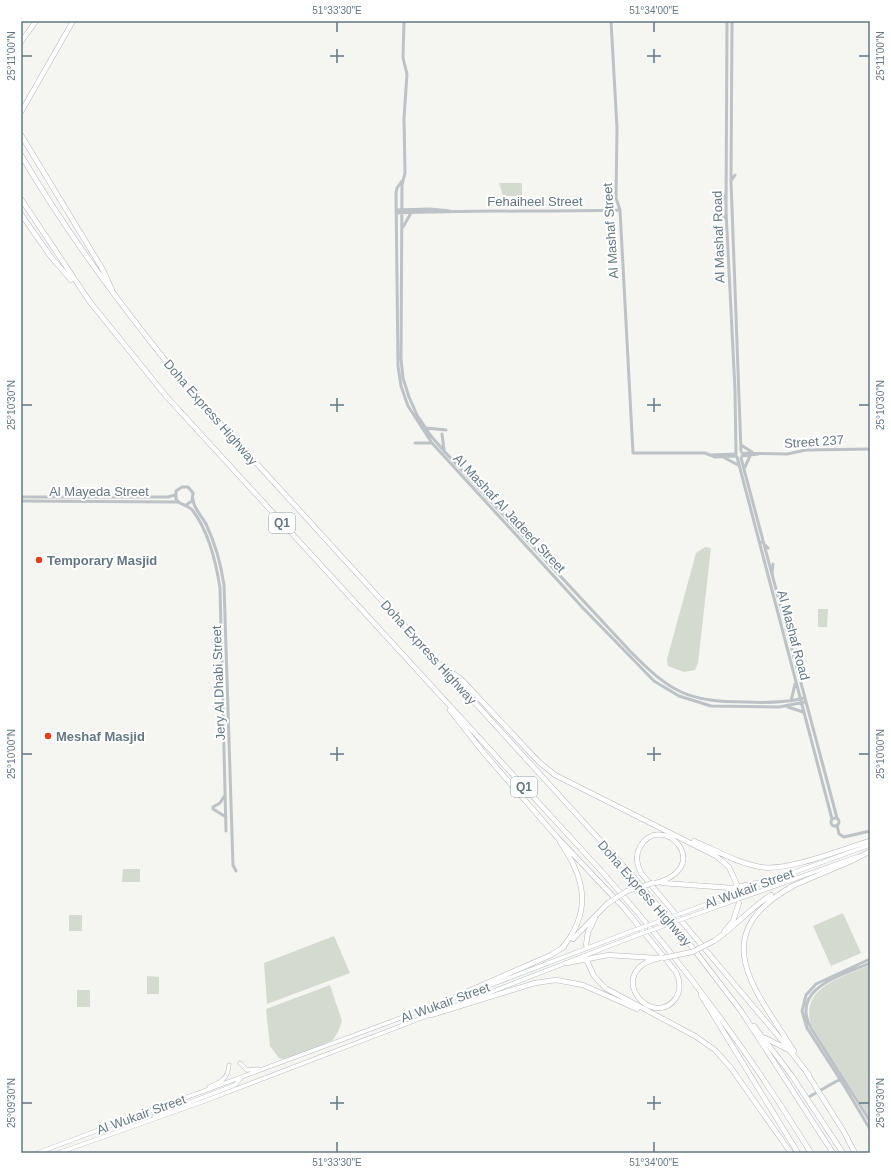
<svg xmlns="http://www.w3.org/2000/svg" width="891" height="1174" viewBox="0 0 891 1174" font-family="Helvetica,sans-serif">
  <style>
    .green { fill: #d5dad0 }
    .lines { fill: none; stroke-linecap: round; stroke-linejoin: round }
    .secondary-casing { stroke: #b2b8bc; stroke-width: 4.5 }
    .motorway-casing { stroke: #b3b7ba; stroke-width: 5.5 }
    .tertiary { stroke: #bdc2c6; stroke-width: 3 }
    .secondary { stroke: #fff; stroke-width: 3.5 }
    .motorway { stroke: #fff; stroke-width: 4.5 }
    .secondary-bridge-casing { stroke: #b2b8bc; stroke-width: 4.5; stroke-linecap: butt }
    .motorway-bridge-casing { stroke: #b3b7ba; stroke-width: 5.5; stroke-linecap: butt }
    .secondary-bridge { stroke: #fff; stroke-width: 3.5 }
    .motorway-bridge { stroke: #fff; stroke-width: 4.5 }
    .ticks { fill: none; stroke: #637783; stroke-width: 1.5 }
    .poi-dot { fill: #e83d1e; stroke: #fff; stroke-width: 1.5 }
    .labels { text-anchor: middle; stroke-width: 4; stroke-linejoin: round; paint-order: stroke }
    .shield { fill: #fff; stroke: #92a0a8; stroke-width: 1 }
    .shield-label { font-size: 12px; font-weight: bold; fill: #637783 }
    .street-label { font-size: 13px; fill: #637783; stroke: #fff }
    .poi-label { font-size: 13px; font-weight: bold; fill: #637783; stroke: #fff; text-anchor: start }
    .neatline { fill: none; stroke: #637783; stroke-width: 1.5 }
    .ticks-label { font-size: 10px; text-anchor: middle; fill: #637783 }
  </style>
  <rect width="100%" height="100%" fill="#f5f5f1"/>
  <!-- green -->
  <path class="green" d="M499,183H522V196H503Z
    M705,547L711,548L698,663L695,670L684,672L668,666L667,659L696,553Z
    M818,609H828L827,627H818Z
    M123,869H140V882H122Z
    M843,913L861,953L831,966L813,926Z
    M69,915H82V931H69Z
    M334,936L350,973L267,1004L264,963Z
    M870,965V1118L811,1025C800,986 842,978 870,965Z
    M147,976L159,977V994H147Z
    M330,985L342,1021L338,1032L333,1040L288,1060L279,1058L270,1046L266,1009Z
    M77,990H90V1007H77Z"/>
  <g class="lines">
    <!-- secondary casing -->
    <g class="secondary-casing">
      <path id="secondary" d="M770,881L870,845
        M688,911L760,884
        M691,916L856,857
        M475,991L632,931
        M455,1006L635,936
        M240,1063L247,1070L258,1069
        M209,1087C221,1082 228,1079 229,1065
        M154,1116L235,1085L241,1078
        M37,1153L457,997
        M58,1153L202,1102L432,1014"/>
    </g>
    <!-- motorway casing -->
    <g class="motorway-casing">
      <path id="motorway" d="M21,42L36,21
        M21,112L73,21
        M21,135L103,270L112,290
        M21,155C69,237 126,313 187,387L631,874L692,947L741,1011L833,1153
        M21,199L90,302L166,396L604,874C682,961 750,1054 811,1153
        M21,214L51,257L71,280
        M447,669L461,679L539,762L555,775L716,856L729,867L737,885
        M450,710L483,752L556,836
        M555,835L624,908L676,972C680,980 681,990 676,998C651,1032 602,970 660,958
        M694,841C716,850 737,863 760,867C787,872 842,849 870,841
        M560,842C586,879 592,912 562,948
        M656,883C716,866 661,810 640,847C635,856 637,864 641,873L784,1043L809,1075
        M662,883L732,888L771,880
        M793,886C704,935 755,989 794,1051
        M790,887L849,862L869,852
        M724,932L733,921L739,903
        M573,939L607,904
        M714,941C734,928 750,908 771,895
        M586,945L588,932L595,918
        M587,961L594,976L605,988L695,1036L715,1050L731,1068L791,1153
        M567,963L608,955L656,958
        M701,995L798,1153
        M455,997L551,955L564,947
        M431,1015L535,983L556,980L583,985L637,1009
        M754,1026L792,1076L843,1153
        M765,1038L789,1050
        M807,1073L844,1132L855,1153"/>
    </g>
    <!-- tertiary -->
    <path class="tertiary" d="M404,21L403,58L407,74L404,118L405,173L402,185L401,359L403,378L409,397L417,415L431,436L445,452L629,650C670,692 687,702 746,702C766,703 785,703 804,698
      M611,21L617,128L616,198L620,210L633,453H705L715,457L736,456
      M727,21L726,211L735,390L736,453
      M732,21L731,181L741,451
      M402,181L397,188L396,193L398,366L401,386L408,406L432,443L583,608L654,681L679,696L711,706L779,707L805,702
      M731,181L735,175
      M718,208L725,196
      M396,210L430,209L450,211
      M718,210L726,219
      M397,213C471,210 545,212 620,210
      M403,227L411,213
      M426,428L446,430
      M442,434L444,450
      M415,443H432
      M741,445L752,452
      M742,453L787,454L806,450L870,449
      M710,455L736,454
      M742,456L758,454
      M737,457L832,819
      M725,458L738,465
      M741,458L837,818
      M744,469L750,456
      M21,497H168L175,495
      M193,499C193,508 202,516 206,524C215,543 221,564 224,585L233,865L236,871
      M21,501L177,502
      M186,505L192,501L193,493L188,487H182L176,491V499C180,506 188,504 193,511C209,532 216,562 220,588L226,831
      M762,542L768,548
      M772,574L773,564
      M786,629L792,634
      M794,658L796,650
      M791,701L795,684
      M788,707L803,712
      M213,807L220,803L225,795
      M213,809L226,817
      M831 822a4 4 0 1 1 8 0a4 4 0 1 1-8 0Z
      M837,825L839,834L844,837L870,831
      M870,959L816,984L806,995L802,1011L807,1028L845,1087L870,1129
      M870,963C843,975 789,988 811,1028L870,1121
      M807,1098L842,1078"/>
    <!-- secondary -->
    <use href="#secondary" class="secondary"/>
    <!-- motorway -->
    <use href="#motorway" class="motorway"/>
    <!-- secondary-bridge casing -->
    <g class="secondary-bridge-casing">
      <path id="secondary-bridge" d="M632,931L688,911
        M635,936L691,916"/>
    </g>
    <!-- motorway-bridge casing -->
    <g class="motorway-bridge-casing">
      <path id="motorway-bridge" d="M607,904L627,891L653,883
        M663,958L692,952L714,941"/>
    </g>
    <!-- secondary-bridge -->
    <use href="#secondary-bridge" class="secondary-bridge"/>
    <!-- motorway-bridge -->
    <use href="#motorway-bridge" class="motorway-bridge"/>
  </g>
  <!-- ticks -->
  <path class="ticks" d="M337,22V32M654,22V32M337,49V63M654,49V63M22,56H32M330,56H344M647,56H661M859,56H869M337,398V412M654,398V412M22,405H32M330,405H344M647,405H661M859,405H869M337,747V761M654,747V761M22,754H32M330,754H344M647,754H661M859,754H869M337,1096V1110M654,1096V1110M22,1103H32M330,1103H344M647,1103H661M859,1103H869M337,1142V1152M654,1142V1152"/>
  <!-- markers -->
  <g class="poi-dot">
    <circle cx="39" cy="560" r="4"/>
    <circle cx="48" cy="736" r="4"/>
  </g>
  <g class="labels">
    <!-- shield labels -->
    <g class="shield">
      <rect x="269" y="513" width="26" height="20" rx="3"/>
      <rect x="511" y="777" width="26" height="20" rx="3"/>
    </g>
    <g class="shield-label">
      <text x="282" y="527">Q1</text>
      <text x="524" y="791">Q1</text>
    </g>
    <!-- street labels -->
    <g class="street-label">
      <text x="535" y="206">Fehaiheel Street</text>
      <text transform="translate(610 231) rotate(-94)" y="5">Al Mashaf Street</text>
      <text transform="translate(718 237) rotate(-92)" y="5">Al Mashaf Road</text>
      <text transform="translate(211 412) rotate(49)" y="5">Doha Express Highway</text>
      <text transform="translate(814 441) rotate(-4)" y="5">Street 237</text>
      <text x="99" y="496">Al Mayeda Street</text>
      <text transform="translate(510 513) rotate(47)" y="5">Al Mashaf Al Jadeed Street</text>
      <text transform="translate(794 635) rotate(75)" y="5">Al Mashaf Road</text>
      <text transform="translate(429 652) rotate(48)" y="5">Doha Express Highway</text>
      <text transform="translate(218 683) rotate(-92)" y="5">Jery Al Dhabi Street</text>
      <text transform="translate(749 888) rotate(-20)" y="5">Al Wukair Street</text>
      <text transform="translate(645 893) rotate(49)" y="5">Doha Express Highway</text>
      <text transform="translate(445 1002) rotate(-20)" y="5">Al Wukair Street</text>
      <text transform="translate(141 1114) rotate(-20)" y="5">Al Wukair Street</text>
    </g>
    <!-- poi labels -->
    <g class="poi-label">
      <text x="47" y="565">Temporary Masjid</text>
      <text x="56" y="741">Meshaf Masjid</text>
    </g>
  </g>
  <!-- border -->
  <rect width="891" height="1174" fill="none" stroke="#ffffff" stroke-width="44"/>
  <rect x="22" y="22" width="847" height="1130" class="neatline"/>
  <g class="ticks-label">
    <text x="337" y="14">51°33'30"E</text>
    <text x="654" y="14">51°34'00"E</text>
    <text transform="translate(11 56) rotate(-90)" y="4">25°11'00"N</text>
    <text transform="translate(880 56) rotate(-90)" y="4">25°11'00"N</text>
    <text transform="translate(11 405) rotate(-90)" y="4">25°10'30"N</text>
    <text transform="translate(880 405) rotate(-90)" y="4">25°10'30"N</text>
    <text transform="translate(11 754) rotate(-90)" y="4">25°10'00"N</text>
    <text transform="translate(880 754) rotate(-90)" y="4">25°10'00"N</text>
    <text transform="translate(11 1103) rotate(-90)" y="4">25°09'30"N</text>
    <text transform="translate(880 1103) rotate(-90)" y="4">25°09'30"N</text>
    <text x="337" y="1166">51°33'30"E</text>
    <text x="654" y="1166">51°34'00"E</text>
  </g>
</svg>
